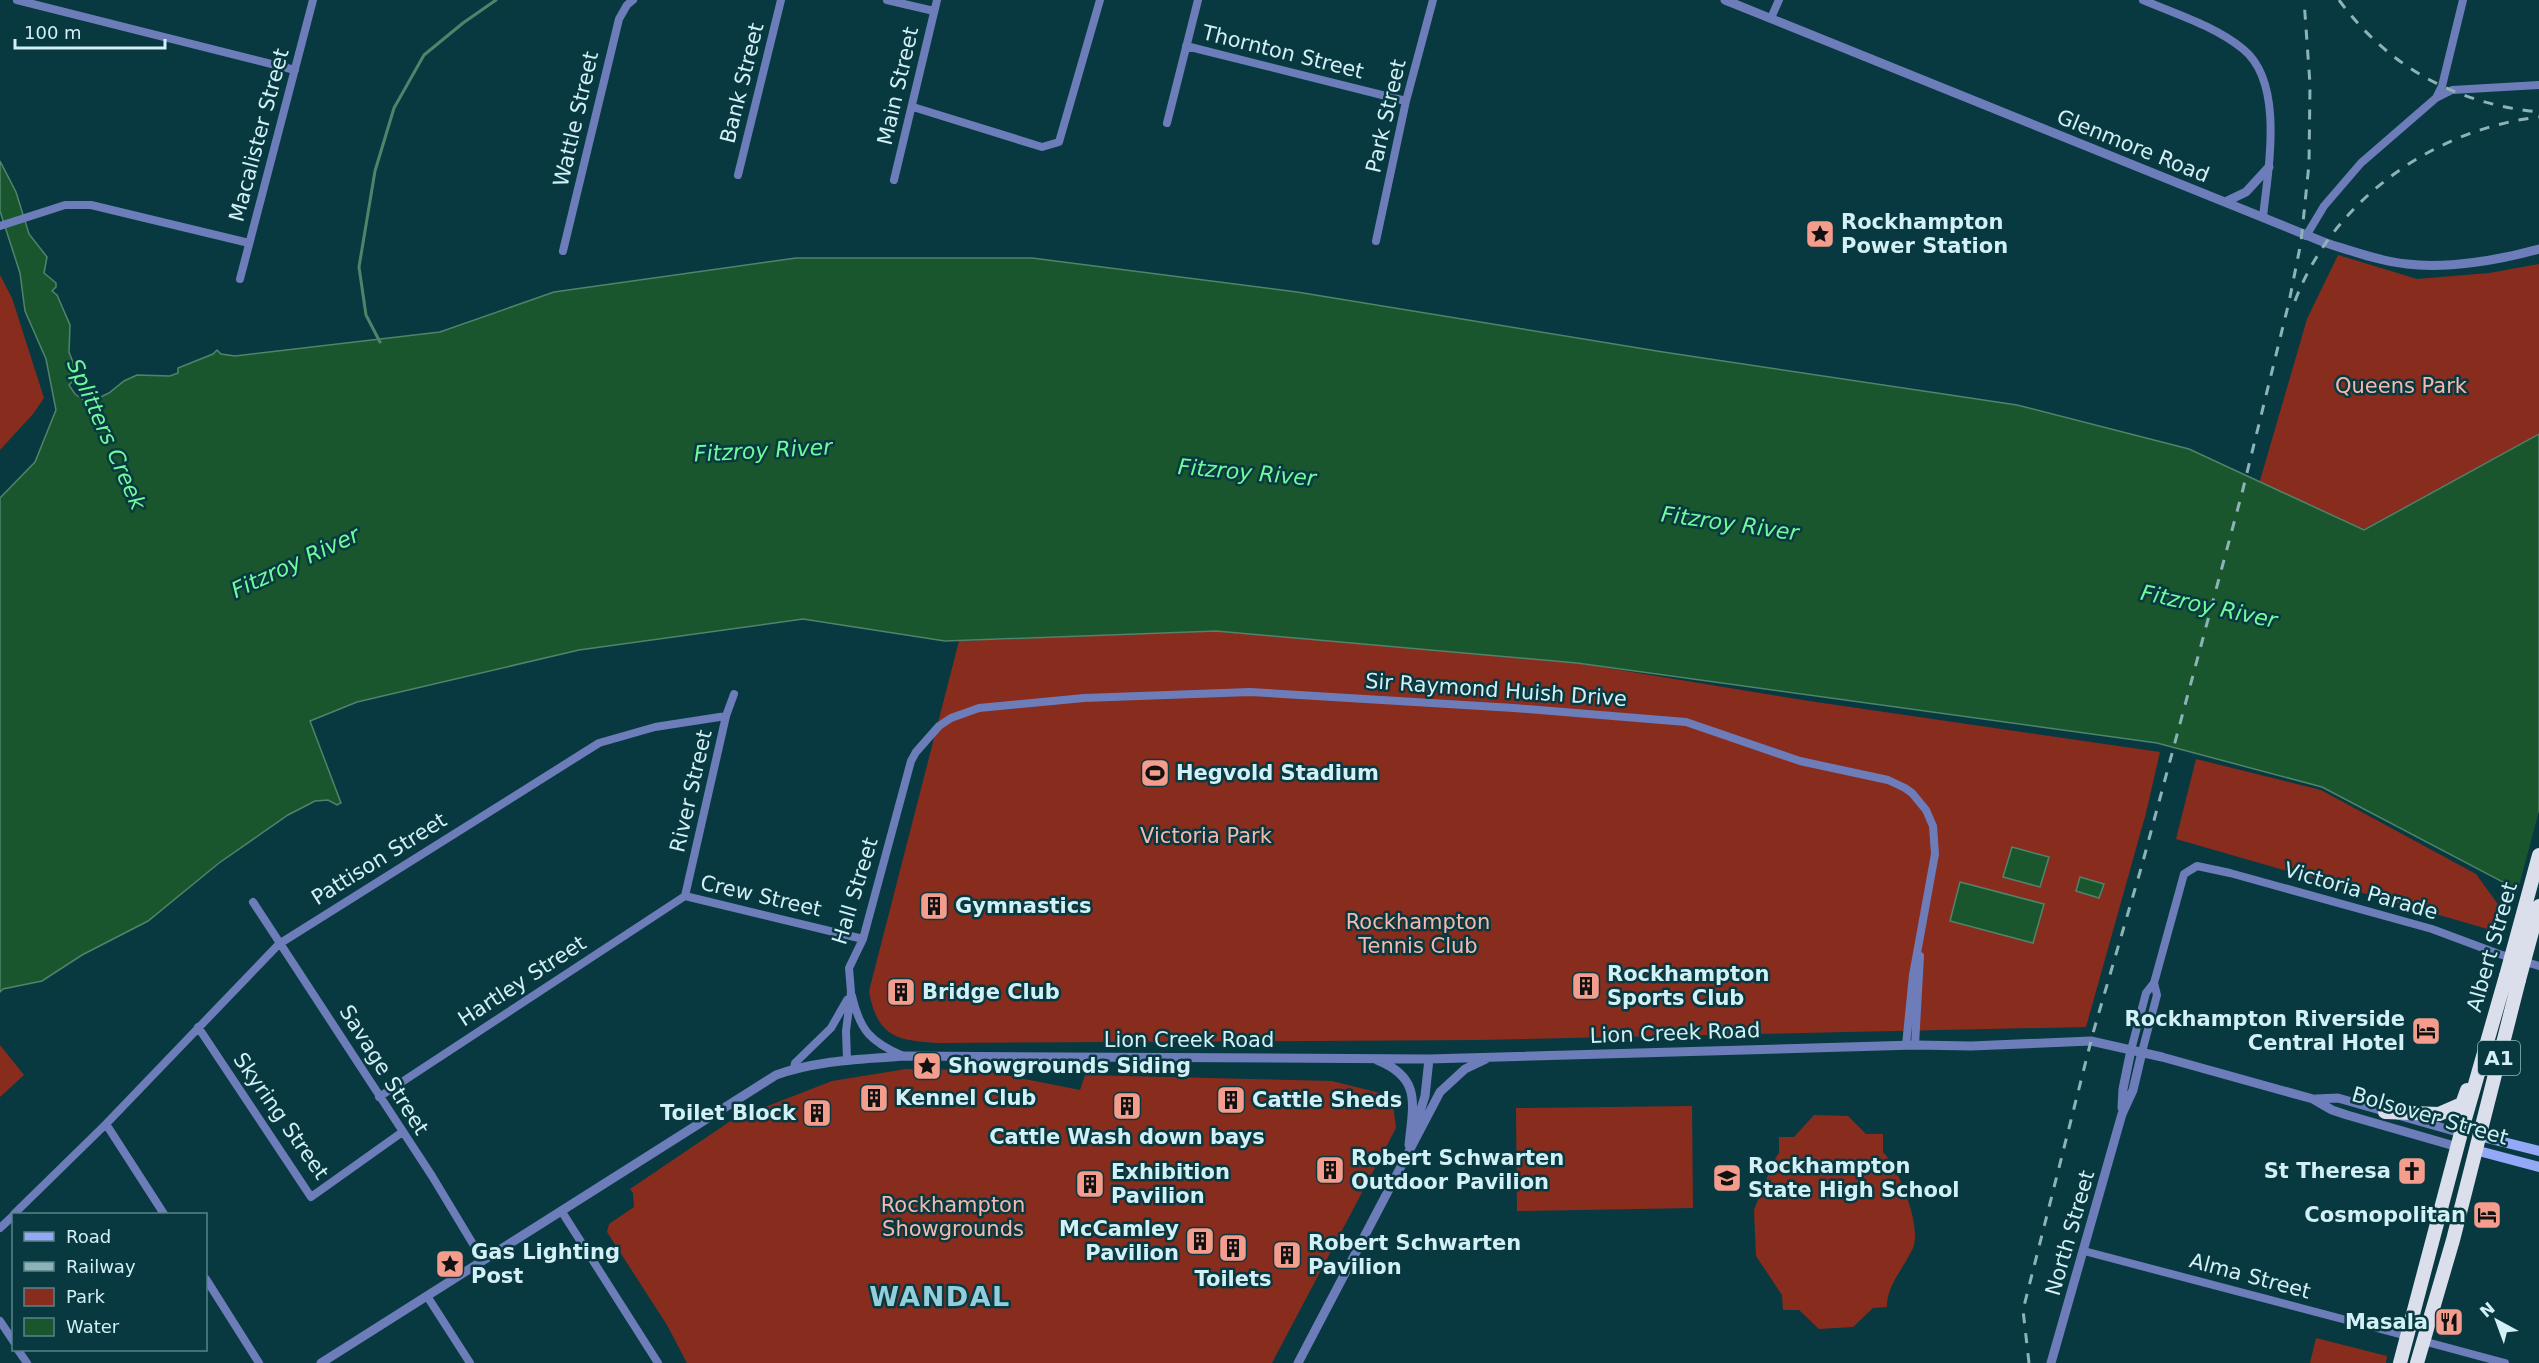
<svg xmlns="http://www.w3.org/2000/svg" width="2539" height="1363" viewBox="0 0 2539 1363" font-family="'DejaVu Sans',sans-serif">
  <style>
    .green { fill: #882c1e }
    .water { fill: #19562e; stroke: #50846a; stroke-width: 1.5 }
    .pier { fill: #083941 }
    .lines { fill: none; stroke-linecap: round; stroke-linejoin: round }
    .stream { stroke: #50846a; stroke-width: 3 }
    .minor { stroke: #6c7dba; stroke-width: 8 }
    .tertiary { stroke: #6c7dba; stroke-width: 9 }
    .secondary { stroke: #93a9f7; stroke-width: 10 }
    .trunk { stroke: #dbdfec; stroke-width: 14 }
    .rail { stroke: #8db2b8; stroke-width: 3; stroke-dasharray: 10 10; stroke-linecap: butt }
    .trunk-bridge { stroke: #dbdfec; stroke-width: 14 }
    .labels { text-anchor: middle; stroke-width: 5; stroke-linejoin: round; paint-order: stroke }
    .shield { fill: #083941; stroke: #95b9bf; stroke-width: 1.5 }
    .shield-label { font-size: 20px; font-weight: bold; fill: #d2f0f5 }
    .street-label { font-size: 21px; fill: #d2f0f5; stroke: #083941 }
    .poi-label { font-size: 21px; font-weight: bold; fill: #d2f0f5; stroke: #083941; text-anchor: start }
    .park-label { font-size: 21px; fill: #f5b8ac; stroke: #083941 }
    .water-label { font-size: 22px; font-style: italic; fill: #6ffb9a; stroke: #083941 }
    .district-label { font-size: 27px; font-weight: bold; letter-spacing: 1.5px; fill: #93cfdb; stroke: #083941 }
  </style>
  <rect width="100%" height="100%" fill="#083941"/>
  <!-- green -->
  <path class="green" d="M2338,255L2417,279L2489,273L2539,264V434L2364,529L2259,484L2307,319Z
    M0,275L12,298L44,398L33,414L0,450Z
    M1216,631L1577,663L1809,701L2160,752L2146,813L2086,1027L1480,1040L940,1043C897,1041 877,1037 869,991L959,641Z
    M2196,759L2321,790L2476,874L2500,907L2491,930L2176,839Z
    M0,1045L24,1075L0,1097Z
    M906,1069L980,1070L1080,1090L1085,1075L1332,1081L1384,1094L1393,1104L1396,1128L1272,1363H687L667,1325L607,1232L609,1224L634,1207L633,1193L630,1189L732,1120L832,1081Z
    M1692,1106L1693,1208L1517,1211L1516,1108Z
    M1814,1115L1848,1116L1866,1134H1883V1152C1899,1168 1922,1227 1913,1248C1904,1268 1886,1286 1887,1307L1873,1308L1853,1327L1819,1329L1799,1310H1783L1782,1295L1756,1256L1754,1210L1774,1160L1779,1153V1137H1794Z
    M2316,1338L2387,1356L2386,1363H2310Z"/>
  <!-- water -->
  <path class="water" d="M0,161L16,192L29,234L47,257L44,273L56,283V287L52,291L57,295L70,325L69,352L74,365L69,376L74,380L69,385L75,394L88,403L109,393L124,381L137,375L170,376L178,373V368L213,354L217,350L221,354L235,356L440,332L554,292L796,258H1032L1297,292L1663,352L2017,405L2189,449L2364,530L2539,434V901L2322,787L2157,743L1577,663L1216,631L945,641L803,619L579,650L357,702L310,721L341,803L337,805L328,800L315,801L288,815L219,863L148,921L82,955L42,981L3,989L0,992V498L35,462L56,410L46,359L25,311L20,273L0,211Z
    M2012,847L2049,857L2040,887L2003,877Z
    M2080,877L2104,884L2099,898L2076,891Z
    M1960,882L2044,904L2033,943L1950,921Z"/>
  <!-- pier -->
  <path class="pier" d="M2539,811V904L2517,893Z"/>
  <g class="lines">
    <!-- stream -->
    <path class="stream" d="M380,342L366,315L359,267L375,171L394,108L424,55L463,23L496,0"/>
    <!-- minor -->
    <path class="minor" d="M17,0L295,70
      M887,0L934,11
      M2143,0C2176,14 2215,26 2243,49C2285,83 2268,169 2263,217
      M1771,18L1779,0
      M1186,46L1406,101
      M2436,98L2442,86L2463,0
      M913,107L1042,147L1059,142L1100,0
      M1167,123L1198,0
      M738,175L781,0
      M894,180L937,0
      M0,226L65,205H91L249,243
      M2306,236L2324,206L2361,163L2436,98L2452,90L2539,85
      M1376,241L1406,101L1433,0
      M563,251L619,19L627,5L633,0
      M240,279L313,0
      M685,896L726,716L734,694
      M685,896L863,939
      M253,902L432,1176L482,1259
      M852,996C860,1031 871,1042 903,1056
      M198,1027L311,1197L401,1133
      M1915,1045L1920,956
      M2131,1050L2146,993L2154,983L2184,874L2197,866L2230,873L2432,929L2499,954L2539,966
      M2142,1052L2157,995L2154,983
      M847,1060L846,1031L851,992L849,968L863,939L911,761L916,752L939,726L951,718L979,708L1084,698L1250,692L1514,708L1686,722L1800,761L1888,780L1905,788L1912,793L1926,810L1933,826L1935,854L1913,975L1906,1045
      M794,1068L795,1063L831,1028L847,1000
      M379,1097L685,896
      M106,1124L279,944L599,743L655,727L726,716
      M562,1212L658,1363
      M14,1214L106,1124L164,1214
      M0,1228L14,1215
      M2084,1251L2407,1336
      M206,1279L259,1363
      M427,1296L470,1363
      M0,1321L14,1342
      M2423,1341L2505,1363
      M18,1350L27,1363"/>
    <!-- tertiary -->
    <path class="tertiary" d="M1725,0L2326,243C2352,251 2379,261 2407,264C2447,269 2500,260 2539,249
      M2225,202L2246,192L2269,167
      M1377,1060C1422,1078 1413,1104 1409,1145
      M2316,1099L2338,1098L2461,1133
      M2122,1108L2123,1089L2131,1050
      M1414,1131L1425,1096L1429,1059
      M321,1363L776,1075C818,1060 859,1060 903,1056L1429,1059L1915,1045L1971,1046L2091,1041L2162,1057L2313,1099L2332,1110L2347,1115L2458,1147
      M1298,1363L1440,1092L1465,1069L1486,1059
      M2051,1363L2122,1114L2133,1090L2142,1052"/>
    <!-- secondary -->
    <path class="secondary" d="M2479,1136L2539,1151
      M2475,1150L2539,1167"/>
    <!-- trunk -->
    <path class="trunk" d="M2385,1112L2439,1114L2462,1104L2467,1090
      M2400,1363L2461,1133L2506,976
      M2417,1363L2453,1240L2519,980"/>
    <!-- rail -->
    <path class="rail" d="M2339,0C2388,67 2457,104 2539,112
      M2295,301C2333,200 2434,129 2539,117
      M2029,1363L2023,1310L2093,1033L2142,865L2242,493L2289,302L2301,242L2309,164L2310,84L2304,0"/>
    <!-- trunk-bridge -->
    <path class="trunk-bridge" d="M2506,976L2539,855
      M2519,980L2539,906"/>
  </g>
  <!-- icons -->
  <defs>
    <g id="sight-square" transform="scale(1.5)"><rect x="-9" y="-9" width="18" height="18" rx="4" fill="#f49d8d" stroke="#083941"/><path d="M0-6L1.8-2.2L6-1.7L2.9 1.2L3.7 5.4L0 3.3L-3.7 5.4L-2.9 1.2L-6-1.7L-1.8-2.2Z" fill="#111"/></g>
    <g id="stadium-square" transform="scale(1.5)"><rect x="-9" y="-9" width="18" height="18" rx="4" fill="#f49d8d" stroke="#083941"/><path d="M0-5a6.5 5 0 1 0 0 10a6.5 5 0 1 0 0-10ZM-3.5-1.8h7v3.6h-7Z" fill="#111"/></g>
    <g id="building-square" transform="scale(1.5)"><rect x="-9" y="-9" width="18" height="18" rx="4" fill="#f49d8d" stroke="#083941"/><path d="M-4-6H4V6H1V3H-1V6H-4ZM-2.5-4.3h1.7v1.8h-1.7ZM.8-4.3h1.7v1.8H.8ZM-2.5-1h1.7V.8h-1.7ZM.8-1h1.7V.8H.8Z" fill="#111"/></g>
    <g id="hotel-square" transform="scale(1.5)"><rect x="-9" y="-9" width="18" height="18" rx="4" fill="#f49d8d" stroke="#083941"/><path d="M-6-4.5h1.5V1H6V5H4.5V3h-9V5H-6ZM-4 0a1.8 1.8 0 1 1 3.6 0ZM.5 0V-2.5h3Q6-2.5 6 0Z" fill="#111"/></g>
    <g id="church-square" transform="scale(1.5)"><rect x="-9" y="-9" width="18" height="18" rx="4" fill="#f49d8d" stroke="#083941"/><path d="M-1.2-6h2.4v3.5h3.3v2.4h-3.3V6h-2.4V-.1h-3.3v-2.4h3.3Z" fill="#111"/></g>
    <g id="school-square" transform="scale(1.5)"><rect x="-9" y="-9" width="18" height="18" rx="4" fill="#f49d8d" stroke="#083941"/><path d="M0-5L7-2L0 1L-7-2ZM-4 1L0 2.5L4 1V4Q0 6-4 4Z" fill="#111"/></g>
    <g id="restaurant-square" transform="scale(1.5)"><rect x="-9" y="-9" width="18" height="18" rx="4" fill="#f49d8d" stroke="#083941"/><path d="M-5-6h1v4h1v-4h1v4h1v-4h1v5L-1.5 .5V6h-2V.5L-5-1ZM5-6V6H3V1.5H1.5Q1.5-4 5-6Z" fill="#111"/></g>
  </defs>
  <g fill-rule="evenodd">
    <use href="#sight-square" x="1820" y="234"/>
    <use href="#stadium-square" x="1155" y="773"/>
    <use href="#building-square" x="934" y="906"/>
    <use href="#building-square" x="1586" y="986"/>
    <use href="#building-square" x="901" y="992"/>
    <use href="#hotel-square" x="2426" y="1031"/>
    <use href="#sight-square" x="927" y="1066"/>
    <use href="#building-square" x="874" y="1098"/>
    <use href="#building-square" x="1231" y="1100"/>
    <use href="#building-square" x="1127" y="1106"/>
    <use href="#building-square" x="817" y="1113"/>
    <use href="#building-square" x="1330" y="1170"/>
    <use href="#church-square" x="2412" y="1171"/>
    <use href="#school-square" x="1727" y="1178"/>
    <use href="#building-square" x="1090" y="1184"/>
    <use href="#hotel-square" x="2487" y="1215"/>
    <use href="#building-square" x="1200" y="1241"/>
    <use href="#building-square" x="1233" y="1248"/>
    <use href="#building-square" x="1287" y="1255"/>
    <use href="#sight-square" x="450" y="1264"/>
    <use href="#restaurant-square" x="2449" y="1322"/>
  </g>
  <g class="labels">
    <!-- shield labels -->
    <rect class="shield" x="2478" y="1041" width="42" height="34" rx="4.5"/>
    <g class="shield-label">
      <text x="2499" y="1065">A1</text>
    </g>
    <!-- street labels -->
    <g class="street-label">
      <text transform="translate(1283 52) rotate(14)" y="7">Thornton Street</text>
      <text transform="translate(742 83) rotate(-76)" y="7">Bank Street</text>
      <text transform="translate(898 86) rotate(-77)" y="7">Main Street</text>
      <text transform="translate(1386 116) rotate(-77)" y="7">Park Street</text>
      <text transform="translate(576 119) rotate(-77)" y="7">Wattle Street</text>
      <text transform="translate(259 135) rotate(-75)" y="7">Macalister Street</text>
      <text transform="translate(2133 146) rotate(22)" y="7">Glenmore Road</text>
      <text transform="translate(1496 690) rotate(4)" y="7">Sir Raymond Huish Drive</text>
      <text transform="translate(691 791) rotate(-77)" y="7">River Street</text>
      <text transform="translate(379 859) rotate(-32)" y="7">Pattison Street</text>
      <text transform="translate(855 891) rotate(-73)" y="7">Hall Street</text>
      <text transform="translate(2361 891) rotate(16)" y="7">Victoria Parade</text>
      <text transform="translate(761 896) rotate(13)" y="7">Crew Street</text>
      <text transform="translate(2492 947) rotate(-74)" y="7">Albert Street</text>
      <text transform="translate(522 981) rotate(-33)" y="7">Hartley Street</text>
      <text transform="translate(1675 1033) rotate(-2)" y="7">Lion Creek Road</text>
      <text x="1189" y="1047">Lion Creek Road</text>
      <text transform="translate(384 1070) rotate(58)" y="7">Savage Street</text>
      <text transform="translate(281 1116) rotate(55)" y="7">Skyring Street</text>
      <text transform="translate(2430 1116) rotate(16)" y="7">Bolsover Street</text>
      <text transform="translate(2070 1233) rotate(-74)" y="7">North Street</text>
      <text transform="translate(2250 1276) rotate(15)" y="7">Alma Street</text>
    </g>
    <!-- poi labels -->
    <g class="poi-label">
      <text x="1841" y="229">Rockhampton<tspan x="1841" dy="24">Power Station</tspan></text>
      <text x="1176" y="780">Hegvold Stadium</text>
      <text x="955" y="913">Gymnastics</text>
      <text x="1607" y="981">Rockhampton<tspan x="1607" dy="24">Sports Club</tspan></text>
      <text x="922" y="999">Bridge Club</text>
      <text x="2405" y="1026" text-anchor="end">Rockhampton Riverside<tspan x="2405" dy="24">Central Hotel</tspan></text>
      <text x="948" y="1073">Showgrounds Siding</text>
      <text x="895" y="1105">Kennel Club</text>
      <text x="1252" y="1107">Cattle Sheds</text>
      <text x="796" y="1120" text-anchor="end">Toilet Block</text>
      <text x="1127" y="1144" text-anchor="middle">Cattle Wash down bays</text>
      <text x="1351" y="1165">Robert Schwarten<tspan x="1351" dy="24">Outdoor Pavilion</tspan></text>
      <text x="1748" y="1173">Rockhampton<tspan x="1748" dy="24">State High School</tspan></text>
      <text x="2391" y="1178" text-anchor="end">St Theresa</text>
      <text x="1111" y="1179">Exhibition<tspan x="1111" dy="24">Pavilion</tspan></text>
      <text x="2466" y="1222" text-anchor="end">Cosmopolitan</text>
      <text x="1179" y="1236" text-anchor="end">McCamley<tspan x="1179" dy="24">Pavilion</tspan></text>
      <text x="1308" y="1250">Robert Schwarten<tspan x="1308" dy="24">Pavilion</tspan></text>
      <text x="471" y="1259">Gas Lighting<tspan x="471" dy="24">Post</tspan></text>
      <text x="1233" y="1286" text-anchor="middle">Toilets</text>
      <text x="2428" y="1329" text-anchor="end">Masala</text>
    </g>
    <!-- park labels -->
    <g class="park-label">
      <text x="2401" y="393">Queens Park</text>
      <text x="1206" y="843">Victoria Park</text>
      <text x="1418" y="929">Rockhampton<tspan x="1418" dy="24">Tennis Club</tspan></text>
      <text x="953" y="1212">Rockhampton<tspan x="953" dy="24">Showgrounds</tspan></text>
    </g>
    <!-- water labels -->
    <g class="water-label">
      <text transform="translate(107 434) rotate(66)" y="8">Splitters Creek</text>
      <text transform="translate(763 450) rotate(-3)" y="8">Fitzroy River</text>
      <text transform="translate(1247 472) rotate(5)" y="8">Fitzroy River</text>
      <text transform="translate(1730 523) rotate(8)" y="8">Fitzroy River</text>
      <text transform="translate(295 562) rotate(-25)" y="8">Fitzroy River</text>
      <text transform="translate(2209 606) rotate(12)" y="8">Fitzroy River</text>
    </g>
    <!-- district labels -->
    <g class="district-label">
      <text x="940" y="1306">WANDAL</text>
    </g>
  </g>
  <!-- legend -->
  <rect x="12" y="1213" width="195" height="138" fill="#083941" stroke="#598289" stroke-width="1.5"/>
  <rect x="24" y="1232" width="30" height="9" fill="#93a9f7" stroke="#598289" stroke-width="1.5"/>
  <text x="66" y="1243" font-size="18" fill="#d2f0f5">Road</text>
  <rect x="24" y="1262" width="30" height="9" fill="#8db2b8" stroke="#598289" stroke-width="1.5"/>
  <text x="66" y="1273" font-size="18" fill="#d2f0f5">Railway</text>
  <rect x="24" y="1288" width="30" height="18" fill="#882c1e" stroke="#598289" stroke-width="1.5"/>
  <text x="66" y="1303" font-size="18" fill="#d2f0f5">Park</text>
  <rect x="24" y="1318" width="30" height="18" fill="#19562e" stroke="#598289" stroke-width="1.5"/>
  <text x="66" y="1333" font-size="18" fill="#d2f0f5">Water</text>
  <!-- north arrow -->
  <g transform="translate(2497 1321) rotate(319)" stroke="#083941" stroke-width="4.5" paint-order="stroke">
  <path d="M0-4.5L10 22L0 15L-10 22Z" fill="#d2f0f5"/>
  <text y="-9" font-size="16" font-weight="bold" text-anchor="middle" fill="#d2f0f5">N</text>
  </g>
  <!-- scale -->
  <path d="M15 39v9h150v-9" fill="none" stroke="#d2f0f5" stroke-width="3"/>
  <text x="24" y="39" font-size="18" fill="#d2f0f5" stroke="#083941" stroke-width="4.5" paint-order="stroke">100 m</text>
</svg>
